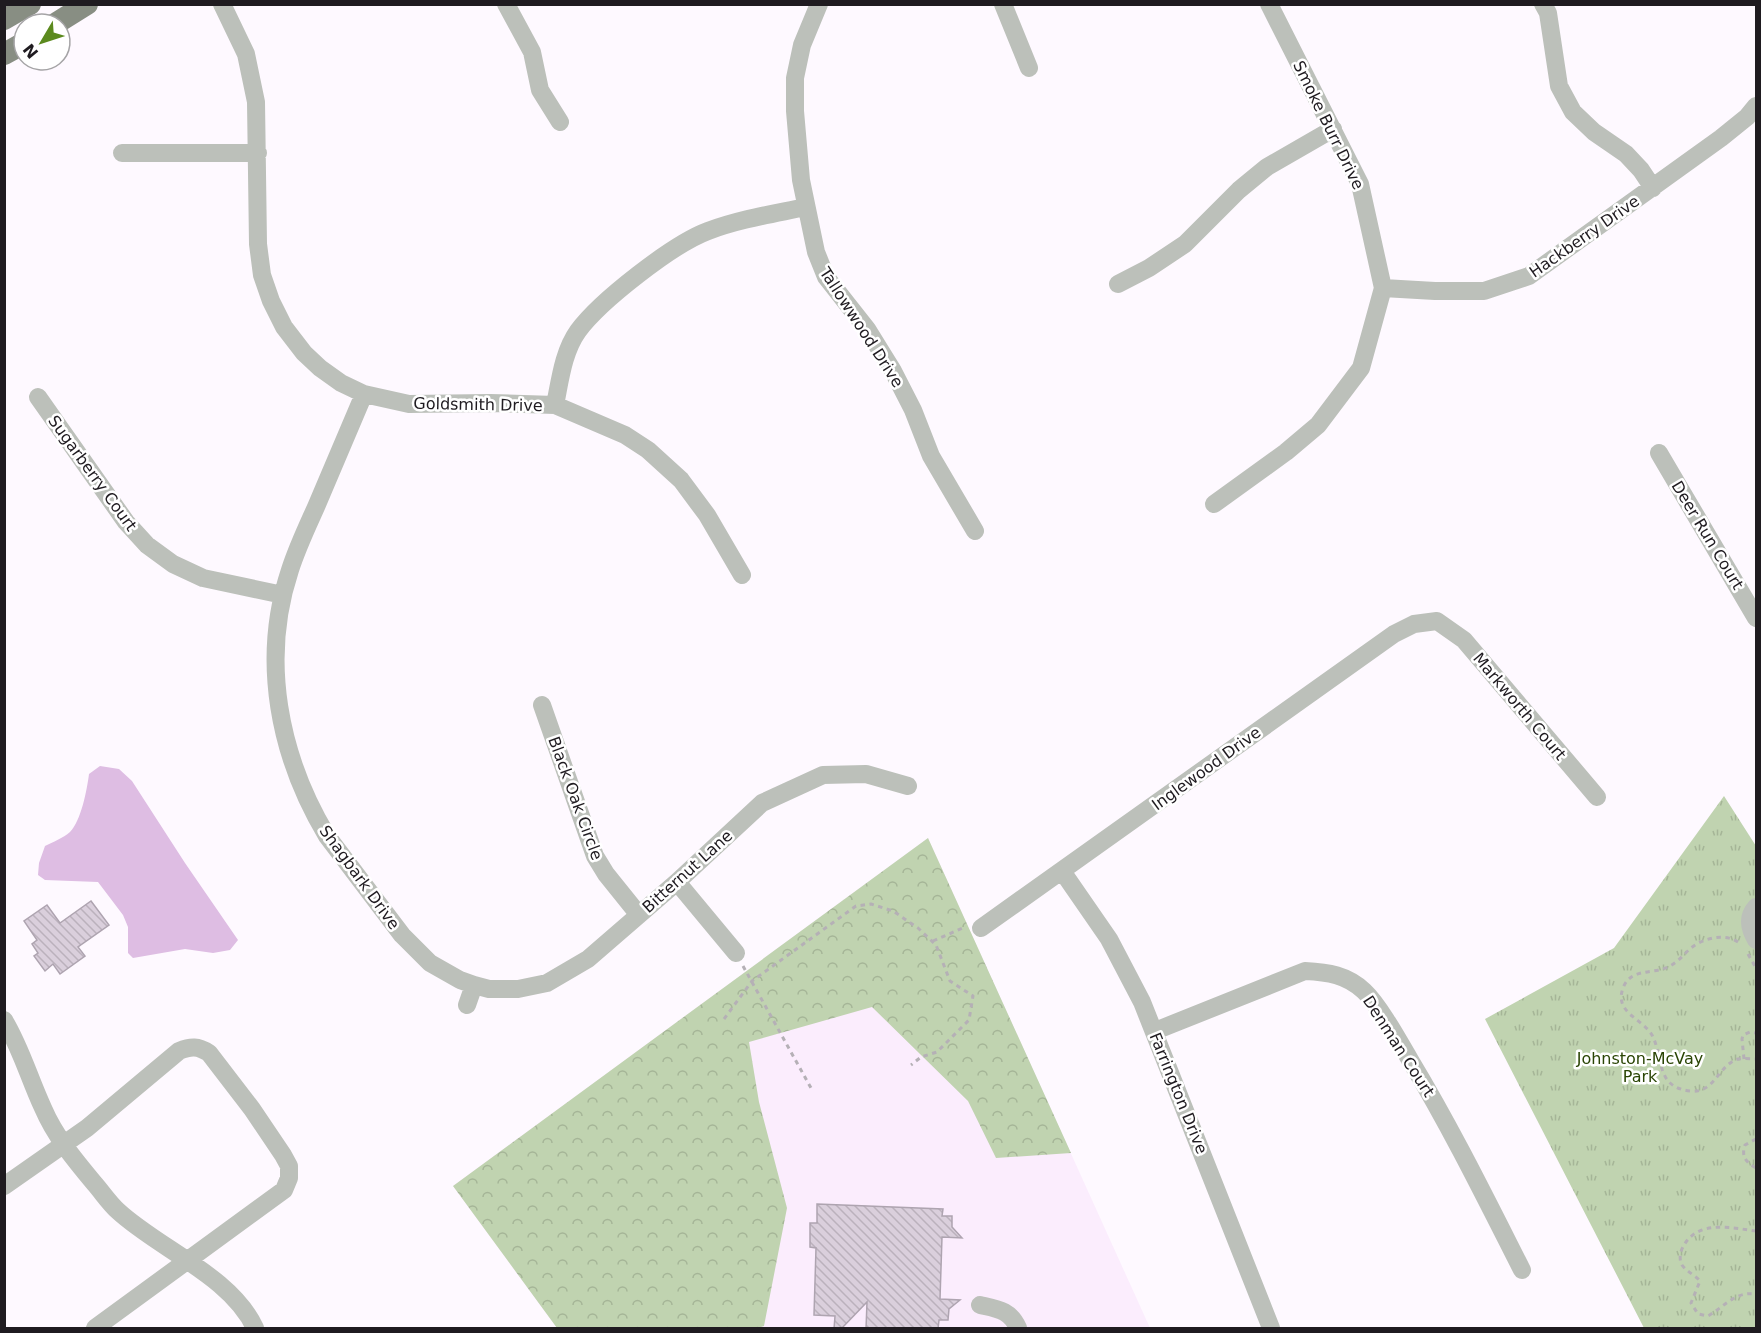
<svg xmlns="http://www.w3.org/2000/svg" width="1761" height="1333" viewBox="0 0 1761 1333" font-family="'DejaVu Sans',sans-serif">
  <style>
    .built { fill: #fbedfd }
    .forest { fill: url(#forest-crowns) }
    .park { fill: url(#park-tufts) }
    .water { fill: #debde3 }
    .building { fill: url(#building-back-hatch); stroke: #aea4b0; stroke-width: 1.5 }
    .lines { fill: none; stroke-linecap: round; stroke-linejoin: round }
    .path { stroke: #b5b0b6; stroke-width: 3; stroke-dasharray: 4.5 4.5; stroke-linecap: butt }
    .minor { stroke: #bcc0ba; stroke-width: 18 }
    .major { stroke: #888e83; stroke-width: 22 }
    .labels { text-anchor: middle; stroke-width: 5; stroke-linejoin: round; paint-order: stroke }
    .street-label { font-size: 16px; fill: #1f1b20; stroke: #fff }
    .park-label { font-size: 16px; fill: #2a4505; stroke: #fff }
  </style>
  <defs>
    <pattern id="forest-crowns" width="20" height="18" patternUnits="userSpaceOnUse" patternTransform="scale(1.5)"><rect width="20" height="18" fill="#c0d3b0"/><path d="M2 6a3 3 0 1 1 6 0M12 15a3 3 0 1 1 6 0" fill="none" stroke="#a5b597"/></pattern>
    <pattern id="park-tufts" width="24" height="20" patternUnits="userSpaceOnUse" patternTransform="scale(1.5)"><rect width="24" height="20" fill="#c0d3b0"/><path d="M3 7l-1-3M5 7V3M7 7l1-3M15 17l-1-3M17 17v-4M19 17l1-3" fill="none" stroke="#a5b597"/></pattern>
    <pattern id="building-back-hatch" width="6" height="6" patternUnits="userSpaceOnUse" patternTransform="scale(1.5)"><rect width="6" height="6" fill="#dacfdc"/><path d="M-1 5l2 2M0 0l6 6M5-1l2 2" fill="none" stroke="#bbb1bc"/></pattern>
  </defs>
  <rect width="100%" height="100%" fill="#fef9ff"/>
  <!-- built -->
  <path class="built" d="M928,838L1150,1328H557L453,1186Z"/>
  <!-- forest -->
  <path class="forest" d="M928,838L1071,1153L996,1158L968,1101L872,1007L749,1042L759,1102L787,1208L764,1326L758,1328H557L453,1186Z"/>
  <!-- park -->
  <path class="park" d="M1724,796L1756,846V1328H1644L1485,1019L1614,948Z"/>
  <!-- water -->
  <path class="water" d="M100,766L119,769L132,781L185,863L238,940L230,950L213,953L185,949L133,958L128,953V927L123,915L98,882L45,880L38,875L39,863L45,846C53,842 63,838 70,832C81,821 87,790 89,774Z"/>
  <!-- building -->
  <path class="building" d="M91,901L109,925L78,947L85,956L60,974L53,964L45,971L34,956L38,953L32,944L37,940L24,921L47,905L60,923Z
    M817,1204L943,1209L942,1216H952V1227L962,1238L942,1237L940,1299L960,1300L949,1309L948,1320H939L938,1329H866L867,1302L841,1329H834L835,1316L814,1315L816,1248L810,1247V1223H817Z"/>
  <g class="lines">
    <!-- path -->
    <path class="path" d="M933,941L965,927
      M1738,942C1725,933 1703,938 1691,948C1684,954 1679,961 1670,966C1654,975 1631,967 1623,988C1614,1013 1642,1018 1652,1035C1664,1058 1655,1087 1690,1091C1715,1094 1718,1065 1738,1059C1744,1058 1751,1059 1756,1059
      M1748,954L1756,968
      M743,966L811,1088
      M724,1019L752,981L856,906L871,904L893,911L918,928L936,945L950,981L973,996L969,1020L937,1052L921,1057L911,1065
      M1744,1059L1742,1039L1743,1035L1750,1032L1756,1033
      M1756,1139L1745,1145C1741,1157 1746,1162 1756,1168
      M1756,1231C1732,1228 1697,1219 1683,1247C1680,1252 1679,1260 1682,1265C1687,1272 1695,1275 1700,1281L1691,1303L1698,1314L1708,1316C1724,1307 1735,1291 1756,1294"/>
    <!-- minor -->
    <path class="minor" d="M222,4L246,54L256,102L258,244L262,275L271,301L284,327L304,353L320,368L341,383L364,394L409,404L490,403L555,405L625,435L648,450L681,480L707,515L742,575
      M506,4L532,52L540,90L560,122
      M819,4L802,45L795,78V111L801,180L816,252L826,277L867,329L893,371L913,410L931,456L975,531
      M1003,4L1029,68
      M1543,4L1548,13L1559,86L1573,112L1594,132L1626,154L1641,170L1653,188
      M122,153H258
      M1118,284L1149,268L1185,244L1239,190L1267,167L1333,129
      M1383,288L1435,291H1484L1529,276L1721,138L1747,117L1756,106
      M364,394C348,431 332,469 316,507C307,527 297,548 290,570C260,660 279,756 327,836L402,935L430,963L460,980L474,985L489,989H518L547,983L588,959L677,882L762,803L823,775L866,774L908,786
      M38,397L126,522L147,545L173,564L203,578L283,595
      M555,405C560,381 563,352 578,331C600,301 673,244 708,231C740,219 773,214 806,207
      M1659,453L1756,618
      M1214,504L1286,452L1318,425L1361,368L1383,288L1360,184L1269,4
      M542,705L595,856L606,874L639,915
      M1062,871L1109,939L1142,1002L1271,1328
      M677,882L736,953
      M1756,907C1747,917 1749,928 1756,940
      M981,928L1394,634L1414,624L1437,621L1464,640L1597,797
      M467,1005L474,985
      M4,1020C21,1048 29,1078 43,1108C55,1136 74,1159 94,1183C102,1192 109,1203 118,1211C159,1249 231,1276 255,1328
      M1155,1031L1305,971C1328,972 1347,975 1364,991C1379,1005 1399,1041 1410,1060C1451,1128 1486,1199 1522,1270
      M4,1186L87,1128L179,1051C191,1046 198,1046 209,1053L252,1109L283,1155L289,1166V1178L284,1190L95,1328
      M980,1305C998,1309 1010,1310 1018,1328"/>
    <!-- major -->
    <path class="major" d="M4,19L30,4
      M55,24L87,4
      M4,54L24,43"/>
  </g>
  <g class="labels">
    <!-- street labels -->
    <g class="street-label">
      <text transform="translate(1329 125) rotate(64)" y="6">Smoke Burr Drive</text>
      <text transform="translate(1584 236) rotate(-35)" y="6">Hackberry Drive</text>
      <text transform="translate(862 327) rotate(57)" y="6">Tallowwood Drive</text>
      <text transform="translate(478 404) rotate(1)" y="6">Goldsmith Drive</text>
      <text transform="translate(93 473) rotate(54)" y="6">Sugarberry Court</text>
      <text transform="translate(1708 535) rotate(59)" y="6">Deer Run Court</text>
      <text transform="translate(1520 706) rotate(50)" y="6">Markworth Court</text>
      <text transform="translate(1206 768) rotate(-36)" y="6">Inglewood Drive</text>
      <text transform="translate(576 798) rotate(70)" y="6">Black Oak Circle</text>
      <text transform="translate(687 871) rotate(-42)" y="6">Bitternut Lane</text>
      <text transform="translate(360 877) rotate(54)" y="6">Shagbark Drive</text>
      <text transform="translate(1399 1046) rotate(57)" y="6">Denman Court</text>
      <text transform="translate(1179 1093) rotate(68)" y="6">Farrington Drive</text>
    </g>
    <!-- park labels -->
    <g class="park-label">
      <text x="1640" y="1064">Johnston-McVay<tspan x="1640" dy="18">Park</tspan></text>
    </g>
  </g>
  <!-- border -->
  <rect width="1761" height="1333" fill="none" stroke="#1f1b20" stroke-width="12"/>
  <!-- north arrow -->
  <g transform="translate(42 42) rotate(231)"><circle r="28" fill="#ffffff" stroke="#a5a4a6" stroke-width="1.5"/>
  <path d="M0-4.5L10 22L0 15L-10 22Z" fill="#5b8a1e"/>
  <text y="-9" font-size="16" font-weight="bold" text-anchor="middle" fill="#1f1b20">N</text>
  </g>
</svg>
